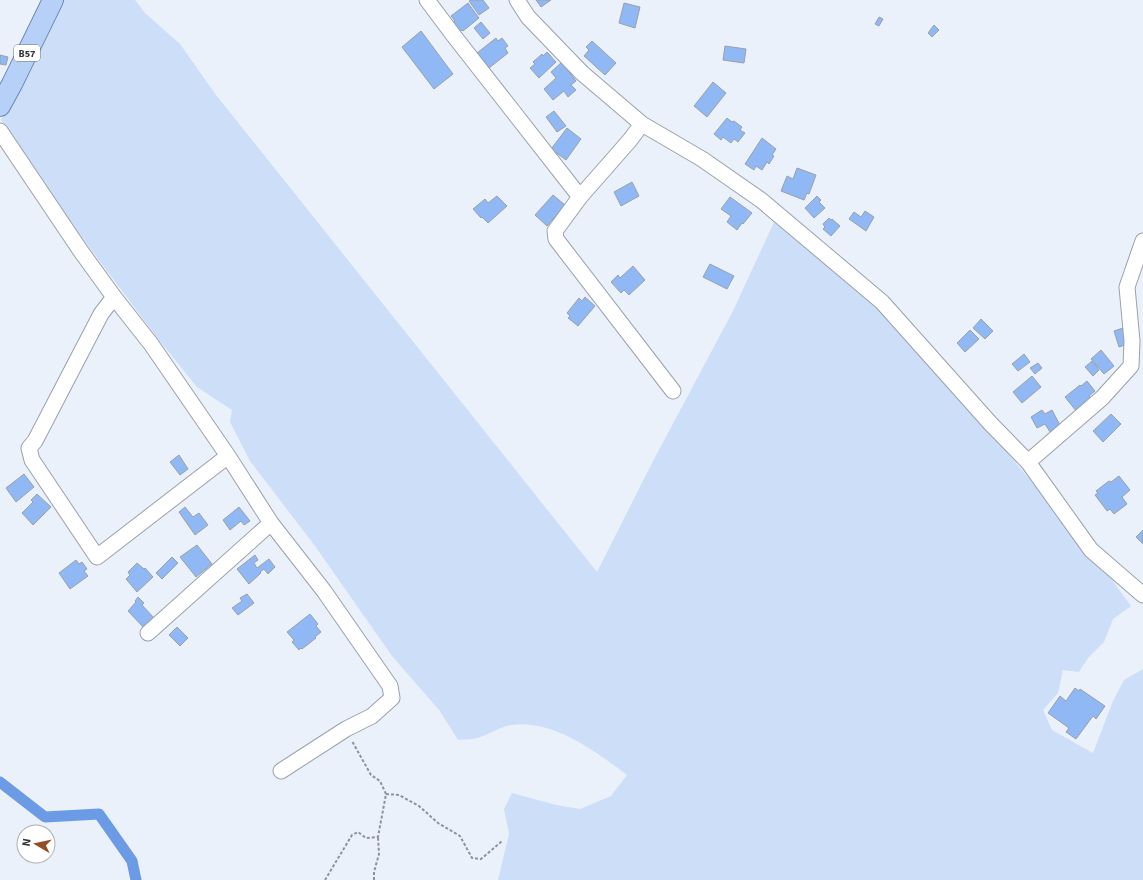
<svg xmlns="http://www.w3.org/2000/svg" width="1143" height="880" viewBox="0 0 1143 880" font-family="Signika,sans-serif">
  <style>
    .green { fill: #ccdef8 }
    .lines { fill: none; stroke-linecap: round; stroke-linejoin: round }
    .canal { stroke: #6b9be5; stroke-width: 11 }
    .building { fill: #90b8f4; stroke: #9aa0aa }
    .minor-casing { stroke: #9ba1aa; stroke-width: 17 }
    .major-casing { stroke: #6987b3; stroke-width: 22 }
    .path { stroke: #8e939a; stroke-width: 2; stroke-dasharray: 3 2; stroke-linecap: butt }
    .minor { stroke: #fff; stroke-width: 15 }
    .major { stroke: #b6d0f8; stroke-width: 20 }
    .labels { text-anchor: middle; stroke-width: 3; stroke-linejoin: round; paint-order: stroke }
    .shield { fill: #fff; stroke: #727477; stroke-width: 1 }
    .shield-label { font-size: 10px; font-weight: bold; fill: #36393d }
  </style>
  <rect width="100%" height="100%" fill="#eaf1fb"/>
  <!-- green -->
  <path class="green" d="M64,0H135L145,13L180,44L216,95L597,572L652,463L733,311L775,220L828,264L898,327L996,439L1104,569L1131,606L1113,619L1104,642L1088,658L1079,672L1063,670L1058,693L1043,710L1052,730L1093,753L1113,701L1124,680L1143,669V880H498L509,834L504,809L512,793L556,805L580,809L611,796L627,775C595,751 553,719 511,725C499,727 488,735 477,738C471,740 464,739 458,740L440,711L392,656L315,546L250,461L230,422L232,410L197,387L159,340L62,211L1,120L40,52L57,10Z"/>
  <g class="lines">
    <!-- canal -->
    <path class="canal" d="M0,782L45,817L99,814L132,861L136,880"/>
  </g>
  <!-- building -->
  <path class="building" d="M471,0H483L489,8L479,15L469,1Z
    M536,0H551L541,7Z
    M468,3L479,18L463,31L462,30L458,32L452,23L455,21L451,16Z
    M624,3L640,7L635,28L619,23Z
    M879,17L883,19L879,26L875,24Z
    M481,22L490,33L483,39L474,28Z
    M934,25L939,30L932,37L928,33Z
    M421,31L453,74L434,89L402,47Z
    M496,38L498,41L502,38L508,46L505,48L508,53L489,68L477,53Z
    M592,41L616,63L605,75L584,56L589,50L586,47Z
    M725,46L746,49L744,63L723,60Z
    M547,52L556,62L539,78L530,68L535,64L533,62L542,54L543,56Z
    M0,55L8,57L6,65L0,64Z
    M562,62L576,81L571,85L576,90L568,97L564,91L553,100L544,89L556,78L551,72Z
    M713,82L726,93L707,117L694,106Z
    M554,111L566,126L557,132L546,117Z
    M727,118L732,122L734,121L742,127L740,130L745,133L738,142L734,139L731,143L723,137L721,140L714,134Z
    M567,128L581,139L566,160L551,149Z
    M762,138L776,149L772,155L774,156L769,164L767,162L762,170L756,166L754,170L745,164Z
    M797,168L816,175L809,194L807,193L804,200L781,191L787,176L793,179Z
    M632,182L639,196L621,206L614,192Z
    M553,195L565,205L547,226L535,215Z
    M497,196L507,206L488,223L482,217L481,218L473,209L485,199L488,203Z
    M817,196L821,200L819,202L825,208L814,218L805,208Z
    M730,197L752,213L743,224L742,223L737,230L727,222L731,216L721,209Z
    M865,211L874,217L866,231L849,219L854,212L861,217Z
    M829,218L831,220L832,219L840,226L831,236L823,229L825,227L823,224Z
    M710,264L734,276L727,289L703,277Z
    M633,266L645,280L629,295L624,290L621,293L611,282L618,275L620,278Z
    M585,297L595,306L578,326L568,318L570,316L567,313L579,298L582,301Z
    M981,319L993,331L985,339L973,328Z
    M1126,327L1131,343L1119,347L1114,331Z
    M970,330L979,339L965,352L957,343Z
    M1101,350L1114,366L1104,374L1091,359Z
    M1024,354L1030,362L1018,371L1012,364Z
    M1092,361L1099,370L1093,376L1085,367Z
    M1038,363L1042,368L1035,374L1030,368Z
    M1032,376L1041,387L1022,403L1013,392Z
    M1087,381L1095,391L1089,396L1092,399L1077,412L1065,397L1080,385L1081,386Z
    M1042,410L1045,414L1052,410L1062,429L1052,435L1045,424L1037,428L1031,417Z
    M1111,414L1121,424L1103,442L1093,431Z
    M179,455L188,469L180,475L170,462Z
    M24,474L34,487L16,502L6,488Z
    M1119,476L1130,490L1122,497L1127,504L1114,514L1110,509L1107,511L1095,495L1098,493L1096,491L1109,481L1111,482Z
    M37,494L51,507L33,525L22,513L33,502L31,500Z
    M185,507L193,517L199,513L208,525L195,535L179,512Z
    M239,507L250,521L244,525L241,521L230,530L223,520Z
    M1143,530V544L1136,537Z
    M197,545L212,564L196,577L180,557Z
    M255,555L258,560L254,563L257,568L269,559L275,567L268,574L264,569L260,572L261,573L249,584L237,569Z
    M172,557L178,563L162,579L156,573Z
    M76,560L79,564L82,562L87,569L84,571L88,576L70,589L59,573Z
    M137,563L144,569L145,568L153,577L137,592L126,579L130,575L128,572Z
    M247,594L254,603L238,615L232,608L242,601L240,598Z
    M138,597L144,603L142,605L154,618L144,628L128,611L136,602L135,601Z
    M310,614L318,624L316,626L321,632L315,637L316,638L302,649L301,648L299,650L292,642L294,640L287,632Z
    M177,627L188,638L180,646L169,635Z
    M1075,688L1079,691L1080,689L1105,706L1096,719L1093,716L1076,739L1066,732L1069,728L1048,713L1060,696L1066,701Z"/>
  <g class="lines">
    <!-- minor casing -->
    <g class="minor-casing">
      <path id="minor" d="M427,0L454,36L580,197L630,140L642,124
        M517,0L528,17L582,73L642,124L702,159L761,200L882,302L990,423L1028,462L1091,550L1143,595
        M0,131L80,250L114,297L151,344L228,456L271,523L324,591L390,686L392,698L372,716L346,729L281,771
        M580,197L555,231L556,239L673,391
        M114,297L101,314L35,441L29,448L32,460L97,557L228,456
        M1028,462L1102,398L1131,366L1132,341L1127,287L1143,241
        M148,633L271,523"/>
    </g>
    <!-- major casing -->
    <g class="major-casing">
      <path id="major" d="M0,106L12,84L53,0"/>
    </g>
    <!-- path -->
    <path class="path" d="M386,794L399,795L419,806L438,823L460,836L472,858L481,859L502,841
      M325,880L352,835L358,832L366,838L378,837L386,794L380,781L371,775L352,741
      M374,880V872L379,854L378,837"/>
    <!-- minor -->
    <use href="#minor" class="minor"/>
    <!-- major -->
    <use href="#major" class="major"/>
  </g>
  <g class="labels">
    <!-- shield labels -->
    <rect class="shield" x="14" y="45" width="26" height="16" rx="3"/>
    <g class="shield-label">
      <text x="27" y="57">B57</text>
    </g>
  </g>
  <!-- north arrow -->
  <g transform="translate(36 844) rotate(279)"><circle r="19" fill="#ffffff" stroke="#afb0b1"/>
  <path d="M0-3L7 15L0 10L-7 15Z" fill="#944e25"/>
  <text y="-6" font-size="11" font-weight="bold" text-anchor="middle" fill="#36393d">N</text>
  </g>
</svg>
